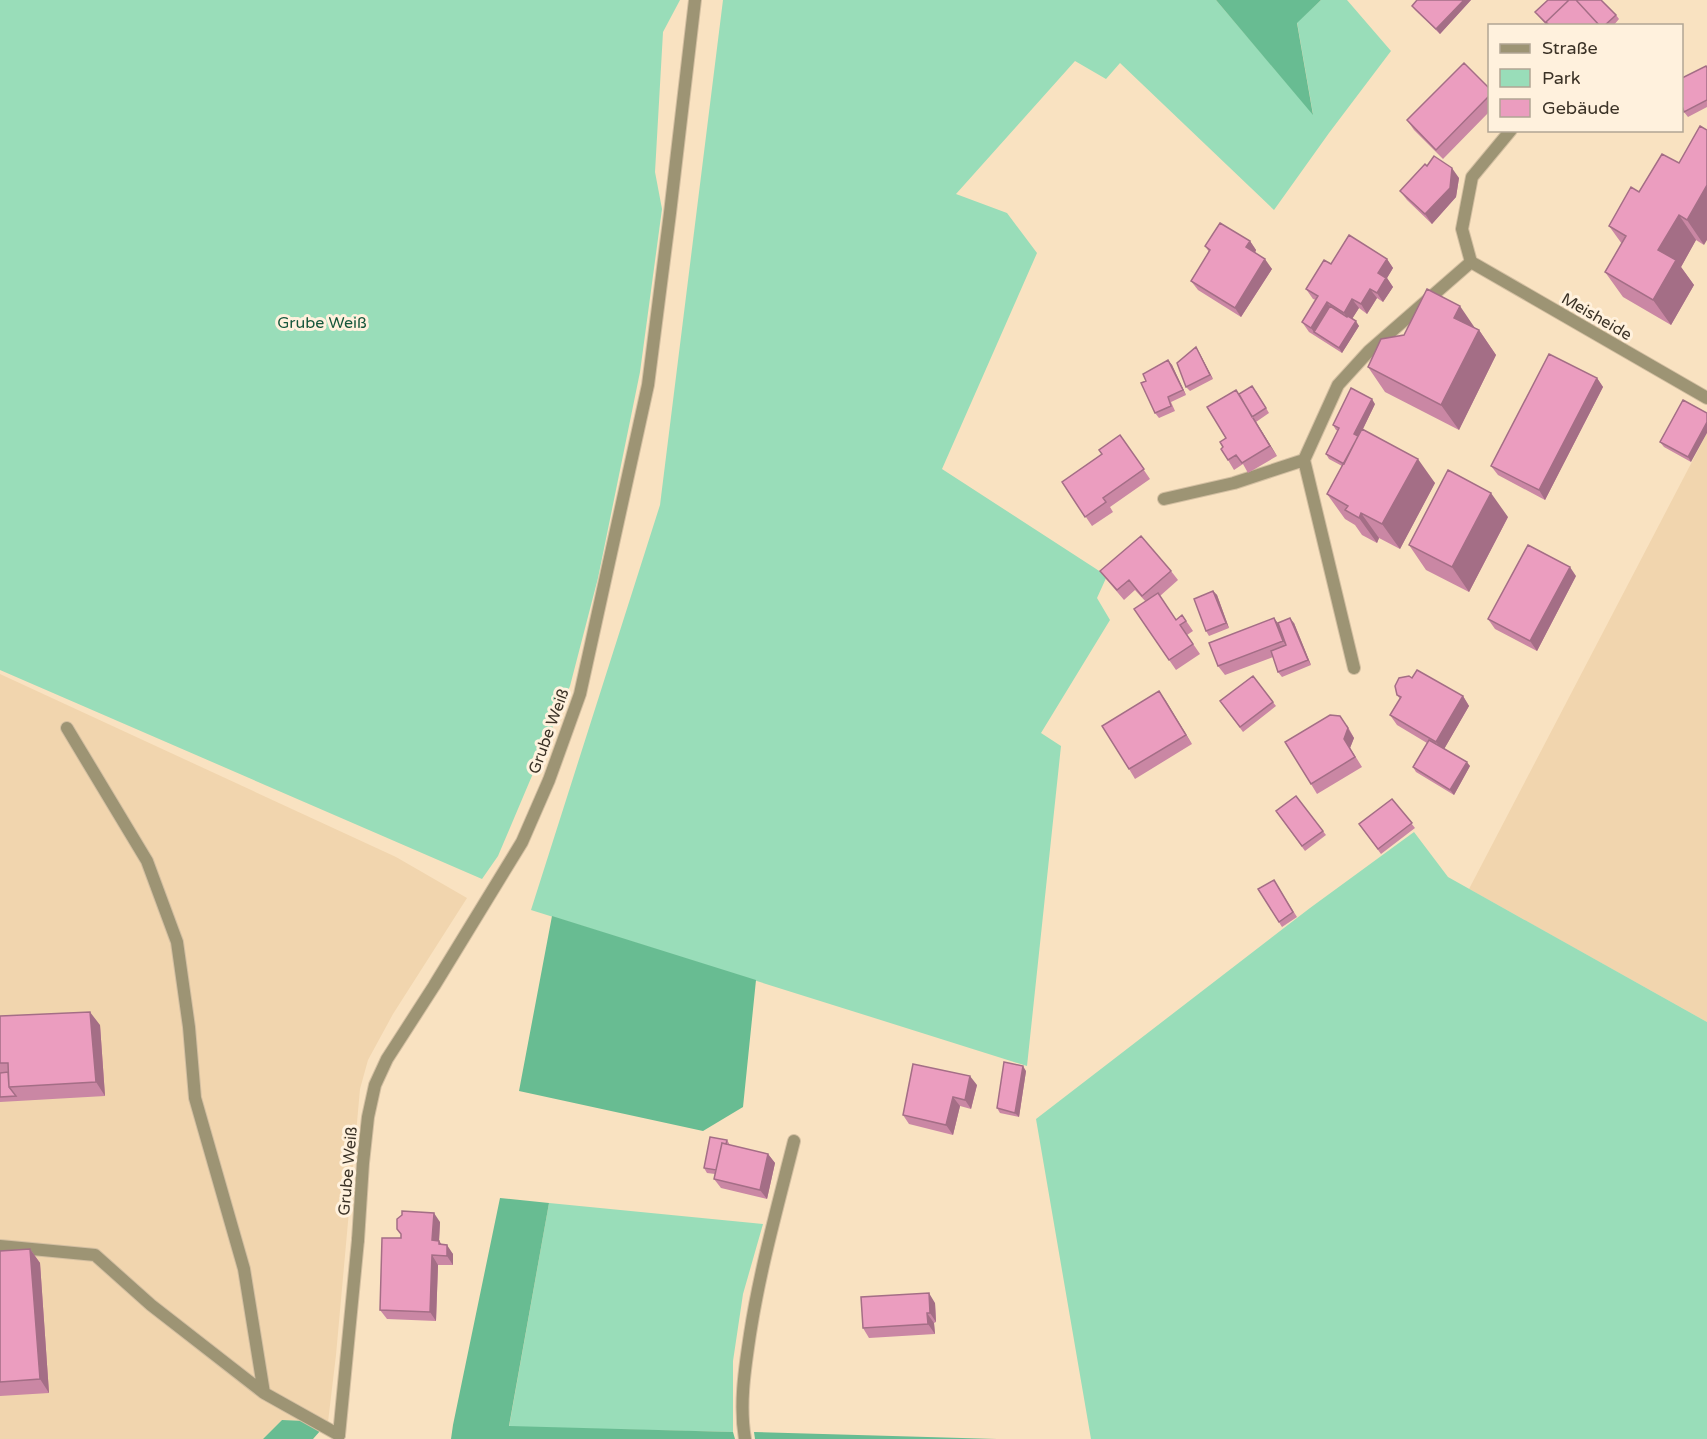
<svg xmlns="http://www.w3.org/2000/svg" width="1707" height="1439" viewBox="0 0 1707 1439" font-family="'Varela Round',sans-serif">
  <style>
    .built { fill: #f1d5ae }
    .green { fill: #99ddb9 }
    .forest { fill: #68bc92 }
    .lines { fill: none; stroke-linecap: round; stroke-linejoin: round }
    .service-casing { stroke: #d3bfa2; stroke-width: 14 }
    .minor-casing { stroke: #d3bfa2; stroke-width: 14 }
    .service { stroke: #9d9474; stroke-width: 12 }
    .minor { stroke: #9d9474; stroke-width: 12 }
    .wall { fill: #ca87a4 }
    .shaded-wall { fill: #a46e86 }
    .building { fill: #eb9dbf; stroke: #a46e86; stroke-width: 1.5 }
    .labels { text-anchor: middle; stroke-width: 6; stroke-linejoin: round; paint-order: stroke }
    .street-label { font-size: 16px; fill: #3b3226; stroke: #fff1dd }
    .park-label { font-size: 16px; fill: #15563b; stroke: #fff1dd }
  </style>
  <rect width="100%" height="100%" fill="#f9e2c1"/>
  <!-- built -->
  <path class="built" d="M1707,433V1022L1469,889Z
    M0,674L396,857L467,898L393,1014L368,1060L360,1089L336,1355L328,1422L282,1420L263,1439H0Z"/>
  <!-- green -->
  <path class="green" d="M0,0H680L663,32L655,172L662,209L640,372L598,578L570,686L498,856L482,879L0,670Z
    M723,0H1216L1313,114L1297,22L1321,0H1347L1391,51L1329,133L1274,210L1120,63L1106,79L1075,61L956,194L1007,213L1037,253L942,469L1107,576L1097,598L1110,620L1041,733L1061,746L1027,1066L531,910L660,505Z
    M1414,832L1448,877L1707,1022V1439H1091L1036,1119L1310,908Z
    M549,1203L763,1224L743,1294L733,1361V1432L509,1427Z"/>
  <!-- forest -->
  <path class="forest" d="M1216,0H1321L1297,23L1313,115Z
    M552,916L756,980L743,1107L703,1131L519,1091Z
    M500,1198L549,1203L509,1426L733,1432L735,1439H451L453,1425Z
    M282,1420L328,1422L313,1439H263Z
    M754,1432L997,1439H755Z"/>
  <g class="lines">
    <!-- service casing -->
    <g class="service-casing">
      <path id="service" d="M67,728L147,861L177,942L189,1027L195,1098L244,1269L264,1393L339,1435
        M358,1240L363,1163L368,1117L375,1085L387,1059L434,986L522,842L549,780L580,694L648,385L670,213L695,0
        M0,1246L95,1255L151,1305L264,1393"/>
    </g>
    <!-- minor casing -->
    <g class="minor-casing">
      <path id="minor" d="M1471,262L1462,229L1472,177L1511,130
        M1164,499L1234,483L1304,460
        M1354,668L1304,460L1338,385L1369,351L1471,262L1707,398
        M339,1435L358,1240
        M745,1439C739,1404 745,1368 750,1334C760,1269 778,1205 794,1141"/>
    </g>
    <!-- service -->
    <use href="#service" class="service"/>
    <!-- minor -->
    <use href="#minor" class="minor"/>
  </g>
  <!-- wall -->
  <path class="wall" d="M1417,0H1471L1440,34L1415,10L1412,6Z
    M1535,12L1616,15L1619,19L1613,26H1547Z
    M1707,67V107L1688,117L1684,112Z
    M1490,89V111L1443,159L1414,130L1407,120Z
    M1662,154L1704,245L1696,240L1681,267L1694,285L1671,325L1623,297L1605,272L1622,244L1609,226L1639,192Z
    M1427,166L1459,178L1456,197L1432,224L1407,200L1400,191Z
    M1250,241L1256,250L1255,253L1272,269L1241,317L1198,290L1191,281L1209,252L1205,246Z
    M1387,259L1393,268L1387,278L1393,287L1383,302L1377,298L1367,314L1359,308L1352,319L1359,326L1342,353L1309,332L1302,322L1316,300L1313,299L1306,289L1331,264Z
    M1476,328L1479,330L1496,355L1459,430L1385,392L1368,367Z
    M1196,347L1213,379L1190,391L1186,387Z
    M1168,360L1172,365L1186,395L1171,402L1175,411L1159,418L1155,413L1146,381Z
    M1597,378L1603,387L1545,500L1498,475L1491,466Z
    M1256,391L1269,413L1256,422L1277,456L1248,473L1243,464L1234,470L1228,460L1223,447L1239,394Z
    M1683,400L1691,462L1664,447L1660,442Z
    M1375,404L1363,429L1435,483L1400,549L1379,538L1377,543L1362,535L1355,525L1345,519L1327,494L1342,466L1329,459L1326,454L1338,431L1336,430L1333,425Z
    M1120,435L1150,479L1110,507L1113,512L1092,526L1062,482L1102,454Z
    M1508,517L1469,592L1426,570L1409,545Z
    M1100,571H1171L1178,580L1160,596L1176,620L1182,615L1189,625L1193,631L1187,635L1200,654L1176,670L1134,609L1146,602L1135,590L1124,600L1107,580Z
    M1576,576L1537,651L1495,629L1488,619Z
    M1213,591L1217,595L1229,628L1209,636L1206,631Z
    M1274,618L1278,623H1294L1311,665L1282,677L1278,672L1273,657L1225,675L1218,666Z
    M1253,676L1276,706L1243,732L1220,701Z
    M1159,691L1192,744L1135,779L1129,769Z
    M1397,695L1463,696L1469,706L1444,749L1470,766L1454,795L1416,772L1413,767L1427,743L1397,725L1390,715L1400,699Z
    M1347,725L1354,738L1350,748L1362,767L1317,794L1311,784Z
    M1296,796L1326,835L1305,851L1276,811Z
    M1392,799L1415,828L1381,854L1359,824Z
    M1274,880L1297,917L1282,927L1258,889Z
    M0,1016L100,1025L105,1096L0,1102Z
    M1026,1071L1019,1117L1000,1113L997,1108Z
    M977,1085L971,1109L960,1106L953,1135L909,1124L903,1115Z
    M727,1140L730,1145L768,1154L775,1163L767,1199L721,1188L714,1179L715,1174L707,1173L704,1168Z
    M440,1222L439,1241L442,1245L453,1254V1265H438L436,1321L387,1319L380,1310L401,1238V1234L397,1229Z
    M30,1249L40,1263L49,1393L0,1396V1251Z
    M935,1303L936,1322L934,1323L935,1334L869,1338L863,1328Z"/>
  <!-- shaded-wall -->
  <path class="shaded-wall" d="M1464,0H1471L1440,34L1436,29Z
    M1452,168L1459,178L1456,197L1432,224L1425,214Z
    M1707,185V240L1704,245L1687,220Z
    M1679,215L1696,240L1681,267L1694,285L1671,325L1653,300L1658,250Z
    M1250,241L1256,250L1253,257L1246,247Z
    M1265,259L1272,269L1241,317L1235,308Z
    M1387,259L1393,268L1387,278L1393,287L1383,302L1377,293L1378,273Z
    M1370,289L1377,298L1367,314L1361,304Z
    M1352,299L1359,308L1350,322L1344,313Z
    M1327,302L1333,311L1314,332L1311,328Z
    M1460,306L1477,331L1454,318Z
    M1356,321L1359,326L1342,353L1339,348Z
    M1479,330L1496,355L1459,430L1441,405Z
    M1196,347L1199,352L1213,379L1210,375Z
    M1168,360L1172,365L1186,395L1183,390Z
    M1597,378L1603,387L1545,500L1539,490Z
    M1242,399L1277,456L1270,446Z
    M1372,399L1375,404L1358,439L1354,434Z
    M1707,422V433L1691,462L1688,457Z
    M1418,459L1435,483L1400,549L1382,524Z
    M1491,493L1508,517L1469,592L1452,567Z
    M1361,513L1379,538L1377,543L1359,518Z
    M1570,567L1576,576L1537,651L1530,641Z
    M1213,591L1217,595L1229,628L1226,623Z
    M1274,618L1281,628L1290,650L1283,641Z
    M1290,618L1294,623L1311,665L1308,660Z
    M1159,691L1166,701L1192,744L1186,735Z
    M1463,696L1469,706L1443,751L1436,742Z
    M1340,716L1354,738L1350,748L1362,767L1344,739Z
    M1467,762L1470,766L1454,795L1450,790Z
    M90,1012L100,1025L105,1096L96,1082Z
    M1023,1066L1026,1071L1019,1117L1015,1113Z
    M970,1076L977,1085L971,1109L965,1100Z
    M953,1097L960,1106L953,1135L946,1125Z
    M768,1154L775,1163L767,1199L760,1190Z
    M434,1213L440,1222L439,1241L446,1250L432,1240Z
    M447,1245L453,1254V1265L447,1256Z
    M30,1249L40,1263L49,1393L40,1379Z
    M432,1255L438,1265L436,1321L430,1312Z
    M929,1293L935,1303L936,1322L930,1313Z
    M927,1313L934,1323L935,1334L928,1324Z"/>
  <!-- building -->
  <path class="building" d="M1417,0H1464L1436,29L1412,6Z
    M1548,0H1569L1546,22L1549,26L1535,12Z
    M1569,0H1576L1600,26H1550L1546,22Z
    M1576,0H1601L1616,15L1604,26H1600Z
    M1464,63L1490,89V95L1436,150L1407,120Z
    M1706,66L1707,68V100L1684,112L1682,106V78Z
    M1700,126L1707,130V185L1687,220L1679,215L1658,250L1676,260L1653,300L1605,272L1626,236L1609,226L1631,187L1639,192L1662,154L1679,163Z
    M1434,156L1452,168L1450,188L1425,214L1400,191L1425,164L1427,166Z
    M1220,223L1250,241L1246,247L1265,259L1235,308L1191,281L1210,250L1205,246Z
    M1349,235L1387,259L1378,273L1386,278L1377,293L1370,289L1361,304L1352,299L1344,313L1327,302L1311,328L1302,322L1318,296L1306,289L1324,260L1331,264Z
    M1427,289L1460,306L1454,318L1479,330L1441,405L1368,367L1381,339L1404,335Z
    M1330,306L1347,317L1348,316L1356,321L1339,348L1314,332Z
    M1196,347L1210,375L1186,387L1177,363Z
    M1549,354L1597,378L1539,490L1491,466Z
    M1168,360L1183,390L1168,397L1171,406L1155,413L1141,383L1146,381L1143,374Z
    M1252,386L1266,408L1252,417L1239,394Z
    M1351,388L1372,399L1354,434L1358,436L1344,464L1326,454L1339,428L1333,425Z
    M1236,390L1270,446L1242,463L1236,455L1228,460L1221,449L1223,447L1220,442L1226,438L1207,407Z
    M1683,400L1707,413V422L1688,457L1660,442Z
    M1362,429L1418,459L1382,524L1361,513L1359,518L1345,510L1348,506L1327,494Z
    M1120,435L1144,469L1103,498L1106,502L1085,517L1062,482L1102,454L1099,450Z
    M1448,470L1491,493L1452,567L1409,545Z
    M1141,536L1171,571L1142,596L1129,580L1117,590L1100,571Z
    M1528,545L1570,567L1530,641L1488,619Z
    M1213,591L1226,623L1206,631L1194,599Z
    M1158,593L1176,620L1182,615L1186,621L1180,625L1193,644L1169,660L1134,609Z
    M1274,618L1283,641L1218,666L1209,643Z
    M1290,618L1308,660L1278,672L1271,651L1286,645L1278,623Z
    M1417,670L1463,696L1436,742L1390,715L1401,697L1397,695L1395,686L1399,678L1409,676L1412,678Z
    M1253,676L1273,702L1240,727L1220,701Z
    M1159,691L1186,735L1129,769L1102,726Z
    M1330,715L1340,716L1348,728L1344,739L1355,757L1311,784L1285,742Z
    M1429,740L1467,762L1450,790L1413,767Z
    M1296,796L1323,831L1302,846L1276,811Z
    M1392,799L1412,823L1378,849L1359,824Z
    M1274,880L1293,912L1279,922L1258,889Z
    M90,1012L96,1082L9,1087L8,1063H0V1016Z
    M1004,1062L1023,1066L1015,1113L997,1108Z
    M913,1064L970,1076L965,1100L953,1097L946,1125L903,1115Z
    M8,1072L9,1087L16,1096L0,1097V1073Z
    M710,1137L727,1140L726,1144L722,1143L716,1170L704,1168Z
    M722,1143L768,1154L760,1190L714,1179Z
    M402,1211L434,1213L432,1240L439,1241V1244L447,1245V1256L432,1255L430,1312L380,1310L382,1238H401V1234L397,1229V1219L402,1215Z
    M30,1249L40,1379L0,1382V1251Z
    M929,1293L930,1313H927L928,1324L863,1328L861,1297Z"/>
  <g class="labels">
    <!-- street labels -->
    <g class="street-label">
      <text transform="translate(1597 316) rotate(30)" y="6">Meisheide</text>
      <text transform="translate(548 731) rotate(-70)" y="6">Grube Weiß</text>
      <text transform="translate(347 1171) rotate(-85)" y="6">Grube Weiß</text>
    </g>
    <!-- park labels -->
    <g class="park-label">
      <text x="322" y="328">Grube Weiß</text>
    </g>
  </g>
  <!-- legend -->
  <rect x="1488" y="24" width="195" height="108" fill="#fff1dd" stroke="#b1a594" stroke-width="1.5"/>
  <rect x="1500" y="44" width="30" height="9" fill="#9d9474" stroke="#b1a594" stroke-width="1.5"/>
  <text x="1542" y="54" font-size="18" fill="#3b3226">Straße</text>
  <rect x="1500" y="69" width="30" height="18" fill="#99ddb9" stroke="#b1a594" stroke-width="1.5"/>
  <text x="1542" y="84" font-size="18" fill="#3b3226">Park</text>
  <rect x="1500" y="99" width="30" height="18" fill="#eb9dbf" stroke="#b1a594" stroke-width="1.5"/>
  <text x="1542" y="114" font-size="18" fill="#3b3226">Gebäude</text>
</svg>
